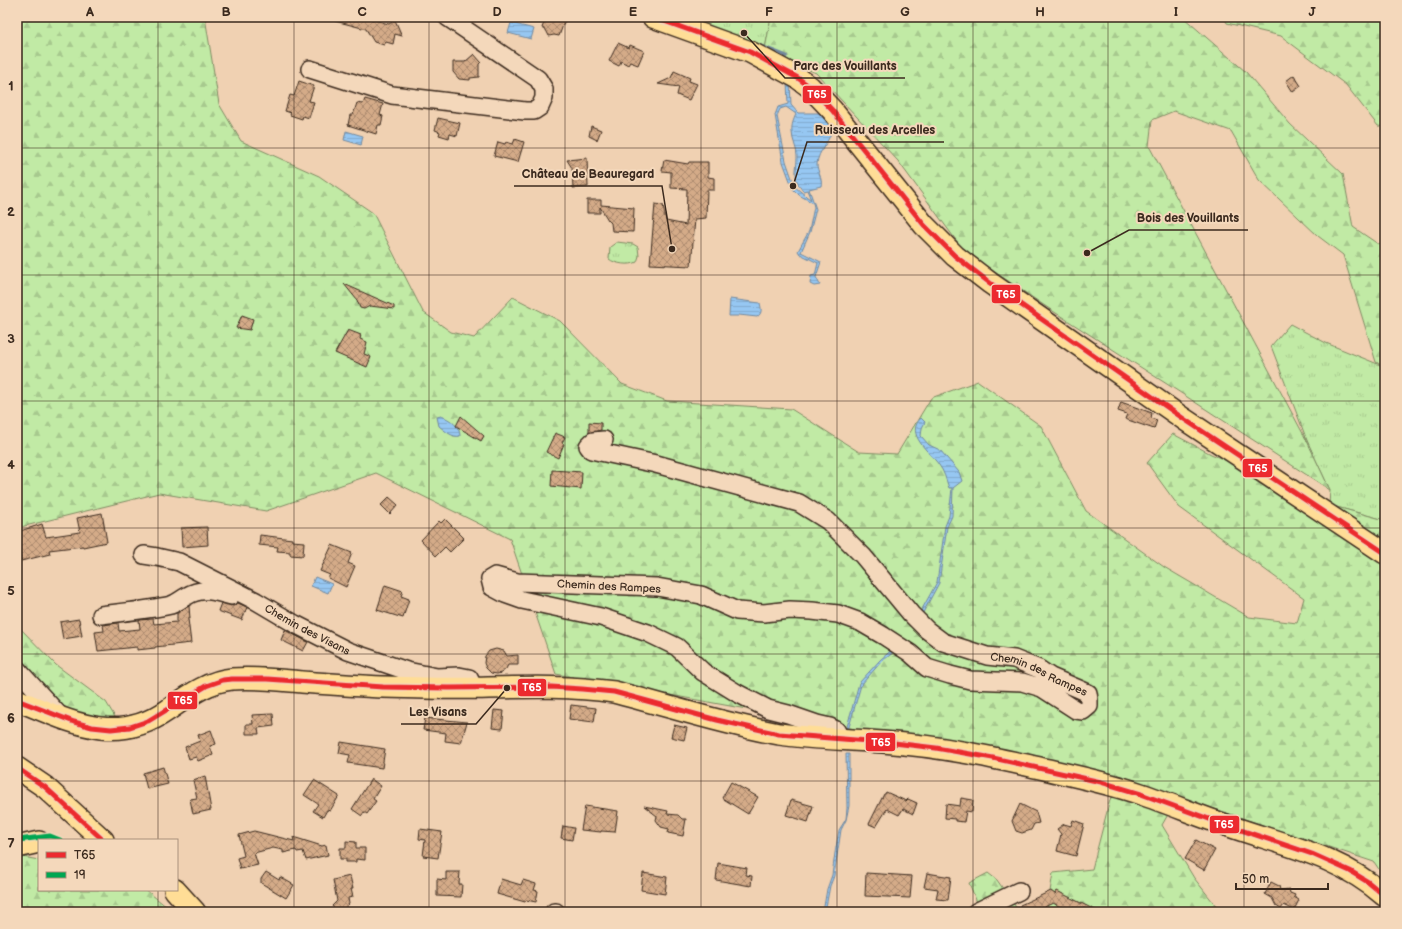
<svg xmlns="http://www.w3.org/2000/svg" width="1402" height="929" viewBox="0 0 1402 929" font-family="'Balsamiq Sans',sans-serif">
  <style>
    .grass { fill: url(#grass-tufts); stroke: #7e8a62 }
    .forest { fill: url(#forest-firs); stroke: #7e8a62 }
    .water { fill: url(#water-rules); stroke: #72889d; fill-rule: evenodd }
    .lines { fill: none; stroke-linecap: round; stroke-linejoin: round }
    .stream { stroke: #72889d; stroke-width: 3.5 }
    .building { fill: url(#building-cross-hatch); stroke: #3b2a1e }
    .minor-casing { stroke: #3b2a1e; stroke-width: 20 }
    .major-casing { stroke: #3b2a1e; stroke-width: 24 }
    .minor { stroke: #f4d8bb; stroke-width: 17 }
    .major { stroke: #ffdd96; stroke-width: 21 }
    .bus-1-casing { stroke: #f4d8bb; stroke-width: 8 }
    .bus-2-casing { stroke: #f4d8bb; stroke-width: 8 }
    .bus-1 { stroke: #ec2a2f; stroke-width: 5 }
    .bus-2 { stroke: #00a651; stroke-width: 5 }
    .grid { fill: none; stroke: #3b2a1e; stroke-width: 1; stroke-opacity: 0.55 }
    .labels { text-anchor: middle; stroke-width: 4; stroke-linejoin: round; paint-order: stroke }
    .street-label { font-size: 11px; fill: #3b2a1e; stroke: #f4d8bb }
    .leader { fill: none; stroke: #3b2a1e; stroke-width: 1.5 }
    .callout-dot { fill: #3b2a1e; stroke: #f4d8bb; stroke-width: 1.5 }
    .callout-label { font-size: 12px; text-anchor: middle; font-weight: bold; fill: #3b2a1e; stroke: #f4d8bb; stroke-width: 4; stroke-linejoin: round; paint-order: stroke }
    .line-badge { stroke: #f4d8bb; stroke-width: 1.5 }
    .badge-label { font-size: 11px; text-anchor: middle; font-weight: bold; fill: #fff }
    .neatline { fill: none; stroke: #3b2a1e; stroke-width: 1.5 }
    .grid-label { font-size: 13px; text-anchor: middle; font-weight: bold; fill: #3b2a1e }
  </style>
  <defs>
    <pattern id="grass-tufts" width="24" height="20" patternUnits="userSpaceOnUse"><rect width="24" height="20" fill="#c1eaa5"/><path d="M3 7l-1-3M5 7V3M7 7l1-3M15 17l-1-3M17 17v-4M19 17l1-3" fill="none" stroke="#a7c98e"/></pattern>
    <pattern id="forest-firs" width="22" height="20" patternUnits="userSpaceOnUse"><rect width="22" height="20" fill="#c1eaa5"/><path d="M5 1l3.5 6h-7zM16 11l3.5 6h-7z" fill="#a7c98e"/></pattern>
    <pattern id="water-rules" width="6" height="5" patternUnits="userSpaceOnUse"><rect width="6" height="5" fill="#96c7f2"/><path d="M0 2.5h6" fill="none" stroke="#82abcf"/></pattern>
    <pattern id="building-cross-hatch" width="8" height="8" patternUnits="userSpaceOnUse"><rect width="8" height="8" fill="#d4ab88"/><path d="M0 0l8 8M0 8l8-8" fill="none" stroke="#ad8b6f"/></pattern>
  </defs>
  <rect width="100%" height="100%" fill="#f0d1b2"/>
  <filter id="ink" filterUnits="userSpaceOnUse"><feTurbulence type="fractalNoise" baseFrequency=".025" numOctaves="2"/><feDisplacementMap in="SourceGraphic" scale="8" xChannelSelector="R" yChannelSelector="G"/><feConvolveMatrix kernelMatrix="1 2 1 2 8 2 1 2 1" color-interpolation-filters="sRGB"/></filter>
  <g filter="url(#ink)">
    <!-- grass -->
    <path class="grass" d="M673,17H771L765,49Z
      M617,242L633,244L638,247L639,256L637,262C630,266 615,264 609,259L610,247Z
      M1290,324L1326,343L1385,367V520L1329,505L1330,490L1308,443L1271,346Z"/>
    <!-- forest -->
    <path class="forest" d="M17,17H205L219,104L241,141L319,176L373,213L423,312L451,332L474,338L513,297L560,321L622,384L667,401L791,409L859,452L897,454L931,398L978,381L1041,426L1086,511L1164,567L1249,617L1297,623L1304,598L1179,507L1147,463L1173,434L1211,454L1329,505L1385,520V878L1374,862L1178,797L1162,825L1194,878L1221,912H981L969,883L988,873L997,880L1018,910H1047L1053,873L1092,869L1116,777L556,674L510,539L376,473L266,511L159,493L17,528Z
      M771,17H1183L1246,72L1290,124L1343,174L1353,227L1378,244L1385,242V367L1376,362L1343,255L1318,236L1259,180L1231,131L1174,111L1152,120L1149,146L1308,443L1330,490L1184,395L1045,306L964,251L898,161L816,73L765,49Z
      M1224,17H1385V127L1378,126L1346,85L1281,36L1227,23Z
      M17,625L56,665L106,702L118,722L99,723L17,688Z
      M17,856L39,860V890H146L173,912H17Z"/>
    <!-- water -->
    <path class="water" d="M511,23L534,29L531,39L508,33Z
      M787,82H790L791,105L798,113H819L832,128C830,143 818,150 817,164C817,171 823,179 821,186L809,189L816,209L810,232L801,252L821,262L816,277L820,285L814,286L810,284L811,276L815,275L818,263L800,254L798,251L809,231L814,207L813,203L799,195L793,189L783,162L775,115L778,107L788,104ZM786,107L796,114C794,119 791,125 792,132C792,140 797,148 797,156C797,171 792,178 803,191L807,190L811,200L795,187L786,161L777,116L780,109Z
      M346,131L363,136L361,145L344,140Z
      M730,299L760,303C761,308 763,313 757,317L739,315L738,316H729Z
      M441,416C450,419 460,426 460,436C453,438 445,431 439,426L437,417Z
      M921,418L925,422L922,428L921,436L929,445L940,450L959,472L962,481L953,488L952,516L947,527L939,583L918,622L916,620L937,582L945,526L949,516L952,488H949C946,480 944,471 939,465C930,452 904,434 921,418Z
      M315,577L332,584L328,593L311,586Z
      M895,647L898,649L881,662L861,685L847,734H845L859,683L880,660Z
      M846,754H849V806L846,820L841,830L834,876L830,886L825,912H823L827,889L832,875L835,853L839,830L846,819L847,808Z"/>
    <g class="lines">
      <!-- stream -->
      <path class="stream" d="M758,45L786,56"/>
    </g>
    <!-- building -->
    <path class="building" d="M335,17H371V19L389,24L395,20L402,36L395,34L393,44L386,42L384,45L374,42L366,29L335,21Z
      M546,17H566L559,36L554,35L549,36L546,30L542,28Z
      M618,43L629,48L630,45L644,51L638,65L630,62L628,65L621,61L619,66L609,61Z
      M474,54L481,62L479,64V77L470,78V80L459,79L453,72V62H465Z
      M674,71L690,78L689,81L697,84L689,100L677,95L679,87L658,84L671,78Z
      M1294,75L1301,86L1293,92L1286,81Z
      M299,81L314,86L309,101L314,102L309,118L303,116L302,119L290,115L291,113L285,111L290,95L294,96Z
      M365,99L383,104L380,115L383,116L381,125H378L376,134L348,125L350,115H353L357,103L363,104Z
      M438,118L460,123L457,136L450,134L449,138L439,135L440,132L435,130Z
      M591,126L601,130L597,140L589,136Z
      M515,139L524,142L518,162L494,156L498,142L505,144L506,142L513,144Z
      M587,158L588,187L573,188L572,168L567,160Z
      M664,160L688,164L689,162H708V177L714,178V190H707L706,218L695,219L691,266L650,264L655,204L663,205L666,221L686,225L687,189L671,188V172L662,171Z
      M587,200H601V205L634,208L633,232L612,231L611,223L608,220L600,207V213H587Z
      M344,284L394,306V309L370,306L364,309L360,308L357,300Z
      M242,315L253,319L250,330L236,328Z
      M348,330L361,335L360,339L367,342L364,354L371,357L367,367L335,353Z
      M1121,402L1152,413L1151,418L1157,420L1154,429L1125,419L1127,414L1118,411Z
      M461,416L484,436L481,441L456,426Z
      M589,422L601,423V430L589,433Z
      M555,433L565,437L562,443L564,444L558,458L546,452Z
      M552,470L582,472L581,489L551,486Z
      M389,497L398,505L390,514L381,505Z
      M102,513L107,542L83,547V546L49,550L50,554L21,561L19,552H17V532L42,524L46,537L80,532L77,518Z
      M445,519L464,538L450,552L445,547L436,556L421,540L439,521L441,523Z
      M207,527L208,545L182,547L181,528Z
      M260,535L292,539V541L304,542L303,556L290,555V552L277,551L278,547L259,545Z
      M332,545L352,553L348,563L355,566L346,587L328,578L330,575L320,571Z
      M385,585L403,591L401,596L409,599L403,618L377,610Z
      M221,603L233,606L238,603L247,607L242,620L218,611Z
      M189,606L190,619H188L191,643L155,647V648L137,650V647L98,651L95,632L104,631L103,625L118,623L119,631L140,629L139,620L153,619L154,624L177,622V613Z
      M79,619L82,636L63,639L60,622Z
      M285,630L308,642L303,651L281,640Z
      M496,649L504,651L507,656L518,655V665H508L506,669L501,673L497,674L491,673L486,668L484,663L485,656L489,651Z
      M571,705L596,708L594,722L569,719Z
      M494,710L504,711L502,729L492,728Z
      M273,714L274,726L258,728L259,734H246V724H253L252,715Z
      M425,718L467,722L461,743L445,741L446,733L423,730Z
      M674,725L687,728L684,740L671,737Z
      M211,730L216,744L210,746L213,755L198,761L196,757L189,759L185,747L200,741L198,735Z
      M341,742L385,749L382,768L348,763L350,755L339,753Z
      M163,767L168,784L147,789L143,773Z
      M205,776L211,810L193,814L190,799L197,798L193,780Z
      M371,779L381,786L373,799L376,801L367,814L364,812L362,816L352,809Z
      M314,780L339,796L330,811L327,810L323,817L313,811L318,804L304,795Z
      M731,782L758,797L748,814L722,798Z
      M886,792L906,801L908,799L917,803L913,814L903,809L899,815L887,809L876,827L869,824L884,794H885Z
      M961,798L973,800L972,812L966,811L964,822L955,821V819L945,818L946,804L960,806Z
      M791,800L813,806L808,822L786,815Z
      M1020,804L1036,812L1039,823L1034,824L1031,830L1022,833L1016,831L1012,821Z
      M585,806L618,811L615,832L601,831V832L581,830Z
      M644,806L668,811L667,814L678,815L682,819H686L683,836L668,833L669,829L661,827L656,820L657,816Z
      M1073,820L1084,824L1076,856L1057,851L1061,834L1057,829L1064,824L1071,826Z
      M563,826L574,828L572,840L561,838Z
      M420,829L442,832L438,858L423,856L425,840L419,839Z
      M254,831L294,841L293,837L322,846L326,845L328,855L306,860L303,851L297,852L296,850L283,853V850L273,848L254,853L258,865L240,869L237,858L244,856L239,835Z
      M1196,840L1215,850L1204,870L1185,859Z
      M346,841L356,842V848H365V860L356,859V862H346V859H340V848H346Z
      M718,863L747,868L746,875L752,876L751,886L716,880Z
      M266,872L279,880L280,877L294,885L286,898L261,883V879Z
      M446,872H460L459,884H462L461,897L437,896V879L446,880Z
      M643,873L667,877L665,894L641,890Z
      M866,873L912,876L910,898L865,896Z
      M927,873L951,877L948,900L936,899L938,889L924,887Z
      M350,876L353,889H351L353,897L348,898L349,904L340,912H337L332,906L337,901L333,880Z
      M501,879L521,885L523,880L536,884L534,890L538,891L536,902L526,900L525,902L497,894Z
      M1271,882L1279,886L1280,890L1289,889L1290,893L1295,895L1294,897L1299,900L1294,910L1284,905L1281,909L1276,906L1272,898L1265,894Z
      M1051,891L1055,894L1057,891L1099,912H1070L1053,903L1034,912H1023L1020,905Z"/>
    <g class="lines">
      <!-- minor casing -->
      <g class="minor-casing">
        <g id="minor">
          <path d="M310,69L392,95L525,111H534L540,107L544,98V89L538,79L447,17"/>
          <path id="s1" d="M604,440L593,441L588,446L591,450L656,464L799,503L828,521L863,556L911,614L927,630L943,642L987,656L1014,659L1039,669L1051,677L1079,689L1088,693L1089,700V706L1083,711L1076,710L1042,688L1022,682L970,680L950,675L927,668L910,653L884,636L860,622L838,614L812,611L790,610L764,613L737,611L701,595L657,587L517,582L495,576L490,579L492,587L505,594L522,600L601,617L648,633L677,647L703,672L737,693L768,709L788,714L817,724L830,727L836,730L841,739"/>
          <path id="s2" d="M144,555L157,557L179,562L256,601L295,624L348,651L407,671L437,677L459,676L469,678L471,682V688"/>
          <path d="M101,615C124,612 148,610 171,605C177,603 181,599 187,596C201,587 215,591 231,596"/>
          <path d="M17,669L61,717"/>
          <path d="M554,912H556"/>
          <path d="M976,912L1019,891"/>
        </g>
      </g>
      <!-- major casing -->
      <g class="major-casing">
        <path id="major" d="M653,17L750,52L798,78L810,87L832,110L924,225L955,256L990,283L1184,419L1385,553
          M17,700C70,721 115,747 168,710C187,697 208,681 232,679C255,677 279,680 302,682C329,684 356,686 383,687C418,688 453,689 488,688C530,687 572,686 614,692C669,706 723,724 779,734C813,739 848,739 883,742C912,744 940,748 968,753C990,757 1012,762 1035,767C1070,775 1106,782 1141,794C1171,804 1201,817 1232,827C1287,846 1340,856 1385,896
          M17,768L45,787L103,840
          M17,847L39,842
          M175,890L195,912"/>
      </g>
      <!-- minor -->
      <use href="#minor" class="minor"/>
      <!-- major -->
      <use href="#major" class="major"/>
      <!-- bus-1 casing -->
      <g class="bus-1-casing">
        <path id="bus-1" d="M653,17L750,52L798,78L810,87L832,110L924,225L955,256L990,283L1184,419L1385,553
          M17,700L74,722L92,727L111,729L130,727L148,721L206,686L223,680L232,679H267L383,687L449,688L551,687L582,689L614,692L717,720L779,734L894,743L936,748L993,758L1101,782L1141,794L1220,823L1312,854L1350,871L1368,882L1385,896
          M17,768L45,787L103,840"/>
      </g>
      <!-- bus-2 casing -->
      <g class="bus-2-casing">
        <path id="bus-2" d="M18,840L50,836L60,840"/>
      </g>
      <!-- bus-1 -->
      <use href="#bus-1" class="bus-1"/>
      <!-- bus-2 -->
      <use href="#bus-2" class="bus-2"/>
    </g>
  </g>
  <!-- grid -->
  <path class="grid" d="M158,17V840M294,17V912M429,17V912M565,17V912M701,17V912M837,17V912M973,17V912M1108,17V912M1244,17V912M17,148H1385M17,275H1385M17,401H1385M17,528H1385M17,654H1385M17,781H1385M158,890V912"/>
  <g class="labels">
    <!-- street labels -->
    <g class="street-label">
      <text transform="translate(609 586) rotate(3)" y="4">Chemin des Rampes</text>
      <text dy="4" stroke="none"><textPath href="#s2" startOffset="181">Chemin des Visans</textPath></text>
      <text dy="4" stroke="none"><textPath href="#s1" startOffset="541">Chemin des Rampes</textPath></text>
    </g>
  </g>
  <!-- callouts -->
  <path class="leader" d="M744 33L785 78H905M793 186L807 142H944M672 249L662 186H514M1087 253L1129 230H1248M507 688L476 724H401"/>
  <g class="callout-dot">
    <circle cx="744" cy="33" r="4"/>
    <circle cx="793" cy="186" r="4"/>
    <circle cx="672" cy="249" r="4"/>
    <circle cx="1087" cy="253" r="4"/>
    <circle cx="507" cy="688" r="4"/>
  </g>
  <g class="callout-label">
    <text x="845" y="70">Parc des Vouillants</text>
    <text x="875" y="134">Ruisseau des Arcelles</text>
    <text x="588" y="178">Château de Beauregard</text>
    <text x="1188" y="222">Bois des Vouillants</text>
    <text x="438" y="716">Les Visans</text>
  </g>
  <g class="line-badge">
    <rect x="802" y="85" width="30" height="19" rx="4" fill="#ec2a2f"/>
    <rect x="991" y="284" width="30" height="20" rx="4" fill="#ec2a2f"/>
    <rect x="1242" y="458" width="31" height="20" rx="4" fill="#ec2a2f"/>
    <rect x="517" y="678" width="30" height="19" rx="4" fill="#ec2a2f"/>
    <rect x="167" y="691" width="31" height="19" rx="4" fill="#ec2a2f"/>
    <rect x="865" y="732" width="31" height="20" rx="4" fill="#ec2a2f"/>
    <rect x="1209" y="815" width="31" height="19" rx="4" fill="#ec2a2f"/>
  </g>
  <g class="badge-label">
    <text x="817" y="98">T65</text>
    <text x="1006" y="298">T65</text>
    <text x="1258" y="472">T65</text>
    <text x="532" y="691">T65</text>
    <text x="183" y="704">T65</text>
    <text x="881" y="746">T65</text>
    <text x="1224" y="828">T65</text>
  </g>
  <!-- margin -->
  <rect width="1402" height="929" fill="none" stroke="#f4d8bb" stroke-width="44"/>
  <!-- legend -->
  <rect x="38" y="839" width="140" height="52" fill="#f4d8bb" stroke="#aa927c"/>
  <rect x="46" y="852" width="20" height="6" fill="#ec2a2f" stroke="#aa927c"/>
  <text x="74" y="859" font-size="12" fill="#3b2a1e">T65</text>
  <rect x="46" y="872" width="20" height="6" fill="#00a651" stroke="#aa927c"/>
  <text x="74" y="879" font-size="12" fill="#3b2a1e">19</text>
  <!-- scale -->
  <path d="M1236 883v6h92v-6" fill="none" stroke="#3b2a1e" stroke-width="2"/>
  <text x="1242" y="883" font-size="12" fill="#3b2a1e" stroke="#f4d8bb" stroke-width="3" paint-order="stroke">50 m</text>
  <rect x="22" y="22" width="1358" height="885" class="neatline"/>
  <g class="grid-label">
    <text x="90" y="16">A</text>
    <text x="226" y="16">B</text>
    <text x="362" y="16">C</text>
    <text x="497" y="16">D</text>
    <text x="633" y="16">E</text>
    <text x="769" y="16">F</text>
    <text x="905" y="16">G</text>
    <text x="1040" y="16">H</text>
    <text x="1176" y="16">I</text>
    <text x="1312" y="16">J</text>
    <text x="11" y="90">1</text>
    <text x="11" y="216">2</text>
    <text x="11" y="343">3</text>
    <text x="11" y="469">4</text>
    <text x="11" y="595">5</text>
    <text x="11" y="722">6</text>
    <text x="11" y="848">7</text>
  </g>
</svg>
